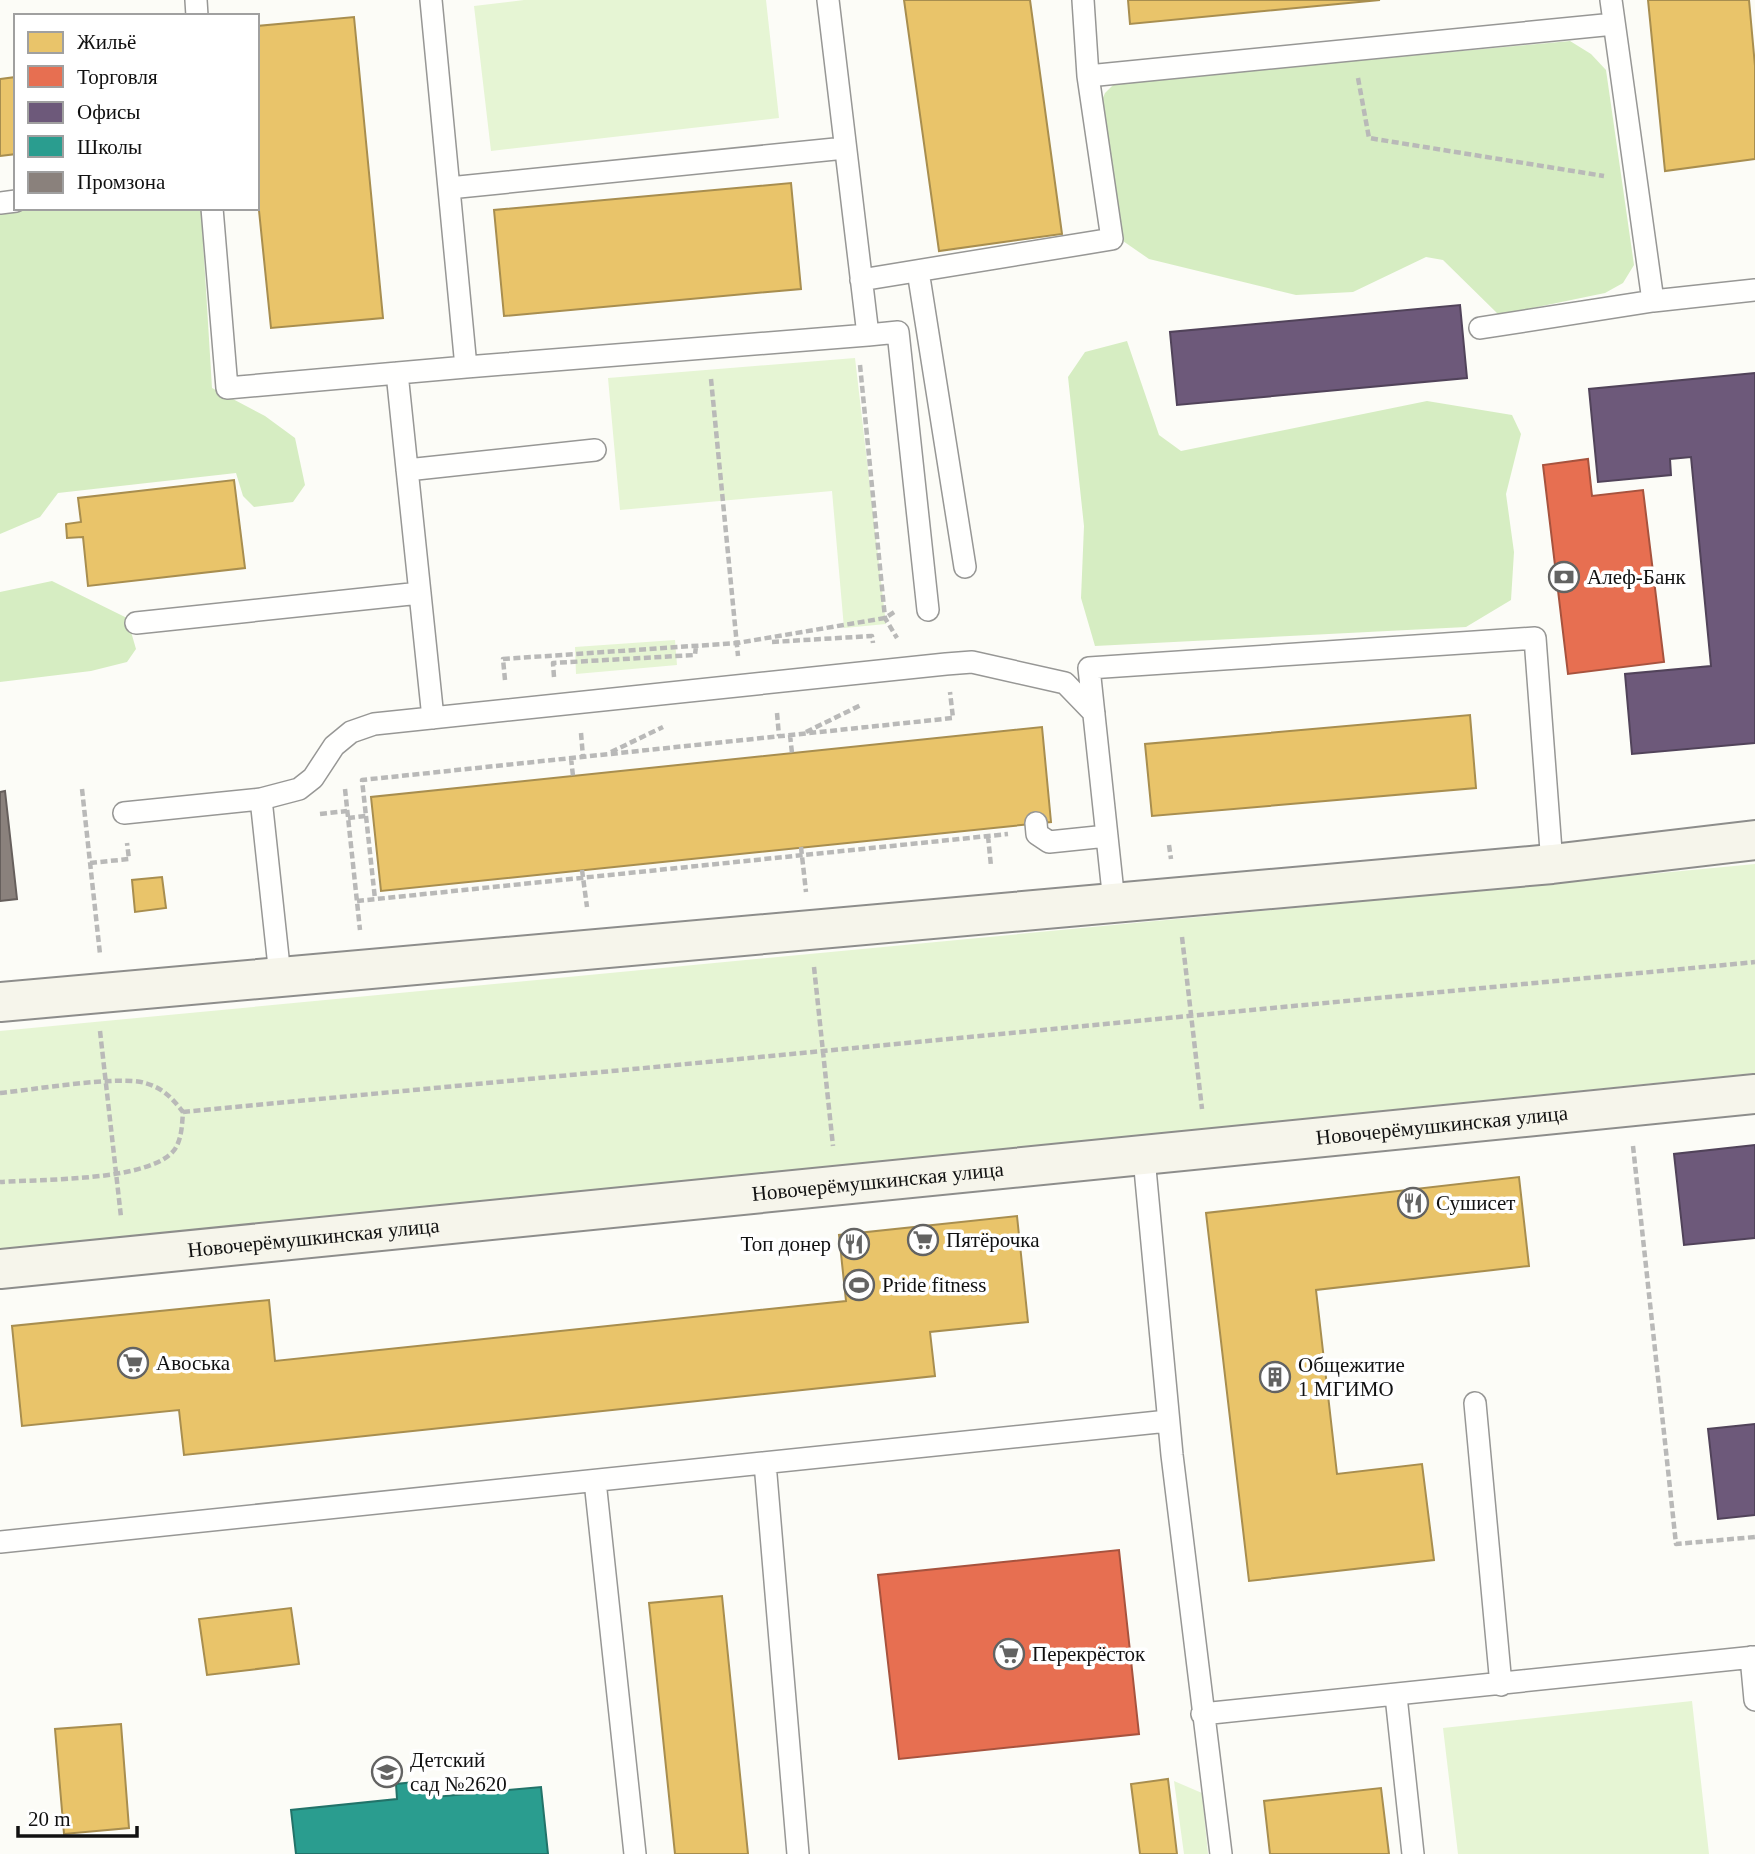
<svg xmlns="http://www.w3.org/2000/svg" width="1755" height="1854" viewBox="0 0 1755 1854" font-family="Georgia,serif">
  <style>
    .green { fill: #e6f5d4 }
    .forest { fill: #d6edc2 }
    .homes { fill: #e9c46a; stroke: #a88e4f; stroke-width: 2 }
    .shops { fill: #e76f51; stroke: #a7533e; stroke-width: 2 }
    .offices { fill: #6d597a; stroke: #51435a; stroke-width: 2 }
    .schools { fill: #2a9d8f; stroke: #227369; stroke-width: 2 }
    .industry { fill: #8a817c; stroke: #665f5c; stroke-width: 2 }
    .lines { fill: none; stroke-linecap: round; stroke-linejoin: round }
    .lane-casing { stroke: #979795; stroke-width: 24 }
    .secondary-casing { stroke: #8d8d8b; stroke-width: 42 }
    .path { stroke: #b9b9b8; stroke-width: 4.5; stroke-dasharray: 7 3.5; stroke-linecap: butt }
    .lane { stroke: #fffffe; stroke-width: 21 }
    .secondary { stroke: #f6f5eb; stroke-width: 38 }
    .labels { text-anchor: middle; stroke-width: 7; stroke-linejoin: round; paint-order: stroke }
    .poi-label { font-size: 21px; fill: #111; stroke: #fff; text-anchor: start }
    .street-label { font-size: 21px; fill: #111; stroke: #fff }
  </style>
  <rect width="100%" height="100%" fill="#fcfcf7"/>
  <!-- green -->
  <path class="green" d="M524,0H766L779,118L491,151L474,6Z
    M855,358L886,624L844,628L832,491L620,510L608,378Z
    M675,640L677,665L576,674L575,647Z
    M1755,864V1073L0,1250V1031Z
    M1692,1701L1709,1854H1458L1443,1728Z
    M1174,1781L1202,1793L1208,1854H1184Z"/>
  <!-- forest -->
  <path class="forest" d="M1570,41L1591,54L1606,70L1634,265L1623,283L1605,293L1499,315L1443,260L1426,257L1353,292L1296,295L1149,259L1123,241L1100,105L1105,93L1115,83Z
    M43,208H201L212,388L265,416L295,438L305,485L293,502L254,507L243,496L236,473L58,493L40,517L0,534V213Z
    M1127,341L1159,435L1181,451L1427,401L1512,415L1521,434L1506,494L1514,552L1511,600L1466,627L1095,646L1081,598L1084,526L1068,377L1085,352Z
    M52,581L127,618L136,649L127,662L91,671L0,682V592Z"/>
  <!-- homes -->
  <path class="homes" d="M904,0H1030L1062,234L939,251Z
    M1128,0H1380L1130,24Z
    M1648,0H1749L1755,66V159L1665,171Z
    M354,17L383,318L271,328L257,191V26Z
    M16,77V154L0,156V79Z
    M791,183L801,289L504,316L494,210Z
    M234,480L245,568L88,586L83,537L67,538L66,524L81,522L78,498Z
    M1470,715L1476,788L1152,816L1145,744Z
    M1042,727L1051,822L381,891L371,797Z
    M162,877L166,908L135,912L132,880Z
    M1519,1177L1529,1266L1316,1290L1337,1474L1422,1464L1434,1560L1249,1581L1206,1213Z
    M1017,1216L1028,1322L930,1332L935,1376L184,1455L179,1410L22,1426L12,1326L269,1300L275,1361L846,1301L839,1235Z
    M722,1596L748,1854H675L649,1603Z
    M291,1608L299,1664L207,1675L199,1619Z
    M121,1724L129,1828L64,1834L55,1729Z
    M1168,1779L1177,1854H1140L1131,1784Z
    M1381,1788L1389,1854H1270L1264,1801Z"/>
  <!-- shops -->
  <path class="shops" d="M1588,459L1592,496L1643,490L1664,662L1568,674L1543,465Z
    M1119,1550L1139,1734L899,1759L878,1575Z"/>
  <!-- offices -->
  <path class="offices" d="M1460,305L1467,378L1177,405L1170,332Z
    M1755,373V743L1632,754L1625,674L1711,666L1691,457L1670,459L1671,475L1598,482L1589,389Z
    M1755,1145V1238L1684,1245L1674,1154Z
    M1755,1424V1515L1718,1519L1708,1429Z"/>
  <!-- schools -->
  <path class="schools" d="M434,1780L435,1797L541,1787L548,1854H296L291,1810L397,1799L396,1784Z"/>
  <!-- industry -->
  <path class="industry" d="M5,791L17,899L0,901V792Z"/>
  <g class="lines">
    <!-- lane casing -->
    <g class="lane-casing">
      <path id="lane" d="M196,0L197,16
        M431,0L466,367L868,335L828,0
        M1083,0L1088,76L1614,24
        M1611,0L1653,301L1755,290
        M449,188L845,148
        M0,203L16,201
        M212,208L227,388L466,367
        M918,271L965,567
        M861,280L1112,239L1088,76
        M1480,328L1653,301
        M868,335L898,332L928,610
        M397,373L433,718
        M407,470L595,450
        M136,623L420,593
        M261,799L299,789L313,778L334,746L351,732L374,724L946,664L972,662L1065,683L1094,713
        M124,813L261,799L280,976
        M1036,823L1037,834L1049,842L1107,836
        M1114,902L1089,668L1535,638L1552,864
        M1144,1158L1172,1455L1221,1854
        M1475,1403L1501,1685
        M765,1463L798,1854
        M595,1481L635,1854
        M0,1542L1168,1421
        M1751,1657L1755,1700
        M1396,1696L1413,1854
        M1202,1714L1755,1657"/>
    </g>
    <!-- secondary casing -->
    <g class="secondary-casing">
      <g id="secondary">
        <path d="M0,1002L1552,864L1755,840"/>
        <path id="s1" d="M0,1269L1755,1094"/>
      </g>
    </g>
    <!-- path -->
    <path class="path" d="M1358,78L1369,138L1604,176
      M860,365L885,618L897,638
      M711,379L738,656
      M772,642L872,636L873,643
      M554,677L553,663L695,655L696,646
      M505,680L503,659L737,643L885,618L896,611
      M777,713L779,736
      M806,732L861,705
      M581,733L583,757
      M790,735L792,753
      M611,752L663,727
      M571,758L573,776
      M82,789L100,954
      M345,789L360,930
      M320,814L347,811
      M366,816L375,899
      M348,818L366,816L362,780L953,718L950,692
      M988,836L991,866
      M1169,845L1171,859
      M801,847L806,892
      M90,863L129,859L127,843
      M582,870L587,907
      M357,901L1008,834
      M1182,937L1202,1109
      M814,967L833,1146
      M100,1031L121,1217
      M0,1093C31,1090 120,1075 145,1083C163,1088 172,1098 183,1112C182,1124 182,1138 175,1149C152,1182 39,1179 0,1182
      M183,1112L1755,962
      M1633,1146L1676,1544L1755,1537"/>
    <!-- lane -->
    <use href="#lane" class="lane"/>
    <!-- secondary -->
    <use href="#secondary" class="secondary"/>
  </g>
  <!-- icons -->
  <defs>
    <g id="bank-ring" transform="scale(1.575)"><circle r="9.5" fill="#fff" stroke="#636362" stroke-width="1.5"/><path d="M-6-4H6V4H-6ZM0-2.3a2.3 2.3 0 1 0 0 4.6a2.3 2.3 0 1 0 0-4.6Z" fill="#636362"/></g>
    <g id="restaurant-ring" transform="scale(1.575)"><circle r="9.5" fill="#fff" stroke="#636362" stroke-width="1.5"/><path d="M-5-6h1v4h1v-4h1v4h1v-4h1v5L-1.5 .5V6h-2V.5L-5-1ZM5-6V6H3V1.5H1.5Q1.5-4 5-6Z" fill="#636362"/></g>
    <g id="supermarket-ring" transform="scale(1.575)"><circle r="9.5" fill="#fff" stroke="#636362" stroke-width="1.5"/><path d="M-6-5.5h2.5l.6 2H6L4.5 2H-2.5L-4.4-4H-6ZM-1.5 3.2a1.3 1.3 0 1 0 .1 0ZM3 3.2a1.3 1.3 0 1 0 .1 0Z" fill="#636362"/></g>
    <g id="stadium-ring" transform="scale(1.575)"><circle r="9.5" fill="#fff" stroke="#636362" stroke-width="1.5"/><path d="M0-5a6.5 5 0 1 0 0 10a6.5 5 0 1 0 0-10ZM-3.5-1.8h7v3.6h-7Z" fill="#636362"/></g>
    <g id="building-ring" transform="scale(1.575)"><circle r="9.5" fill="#fff" stroke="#636362" stroke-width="1.5"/><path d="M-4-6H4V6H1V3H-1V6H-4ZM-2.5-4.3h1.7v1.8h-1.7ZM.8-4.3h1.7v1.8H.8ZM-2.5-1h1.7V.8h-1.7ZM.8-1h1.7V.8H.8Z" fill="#636362"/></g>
    <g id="school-ring" transform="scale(1.575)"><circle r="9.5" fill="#fff" stroke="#636362" stroke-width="1.5"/><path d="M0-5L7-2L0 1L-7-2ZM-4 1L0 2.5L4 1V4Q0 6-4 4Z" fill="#636362"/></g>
  </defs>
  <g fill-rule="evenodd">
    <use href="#bank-ring" x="1564" y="577"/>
    <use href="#restaurant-ring" x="1413" y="1203"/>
    <use href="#supermarket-ring" x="923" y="1240"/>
    <use href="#restaurant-ring" x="854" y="1244"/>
    <use href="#stadium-ring" x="859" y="1285"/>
    <use href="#supermarket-ring" x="133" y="1363"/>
    <use href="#building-ring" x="1275" y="1377"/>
    <use href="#supermarket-ring" x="1009" y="1654"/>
    <use href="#school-ring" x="387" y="1772"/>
  </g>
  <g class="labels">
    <!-- poi labels -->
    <g class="poi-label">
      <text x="1587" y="584">Алеф-Банк</text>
      <text x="1436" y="1210">Сушисет</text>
      <text x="946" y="1247">Пятёрочка</text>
      <text x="831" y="1251" text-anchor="end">Топ донер</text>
      <text x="882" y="1292">Pride fitness</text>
      <text x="156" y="1370">Авоська</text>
      <text x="1298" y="1372">Общежитие<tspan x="1298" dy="24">1 МГИМО</tspan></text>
      <text x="1032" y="1661">Перекрёсток</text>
      <text x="410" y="1767">Детский<tspan x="410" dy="24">сад №2620</tspan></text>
    </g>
    <!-- street labels -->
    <g class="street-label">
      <text dy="7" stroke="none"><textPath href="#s1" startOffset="1449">Новочерёмушкинская улица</textPath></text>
      <text dy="7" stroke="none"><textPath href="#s1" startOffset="882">Новочерёмушкинская улица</textPath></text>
      <text dy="7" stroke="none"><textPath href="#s1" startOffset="315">Новочерёмушкинская улица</textPath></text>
    </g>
  </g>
  <!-- legend -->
  <rect x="14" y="14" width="245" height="196" fill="#ffffff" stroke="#a0a0a0" stroke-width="2"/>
  <rect x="28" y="32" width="35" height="21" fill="#e9c46a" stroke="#a0a0a0" stroke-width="2"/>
  <text x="77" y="49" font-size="21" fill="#111111">Жильё</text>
  <rect x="28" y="66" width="35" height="21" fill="#e76f51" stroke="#a0a0a0" stroke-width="2"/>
  <text x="77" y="84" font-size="21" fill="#111111">Торговля</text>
  <rect x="28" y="102" width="35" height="21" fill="#6d597a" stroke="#a0a0a0" stroke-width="2"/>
  <text x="77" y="119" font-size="21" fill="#111111">Офисы</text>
  <rect x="28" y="136" width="35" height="21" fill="#2a9d8f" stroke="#a0a0a0" stroke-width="2"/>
  <text x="77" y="154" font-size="21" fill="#111111">Школы</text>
  <rect x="28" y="172" width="35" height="21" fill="#8a817c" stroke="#a0a0a0" stroke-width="2"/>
  <text x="77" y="189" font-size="21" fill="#111111">Промзона</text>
  <!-- scale -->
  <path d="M18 1826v10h119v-10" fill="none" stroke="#111111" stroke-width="3.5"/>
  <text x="28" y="1826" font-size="21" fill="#111111" stroke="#ffffff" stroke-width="5" paint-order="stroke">20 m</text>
</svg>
